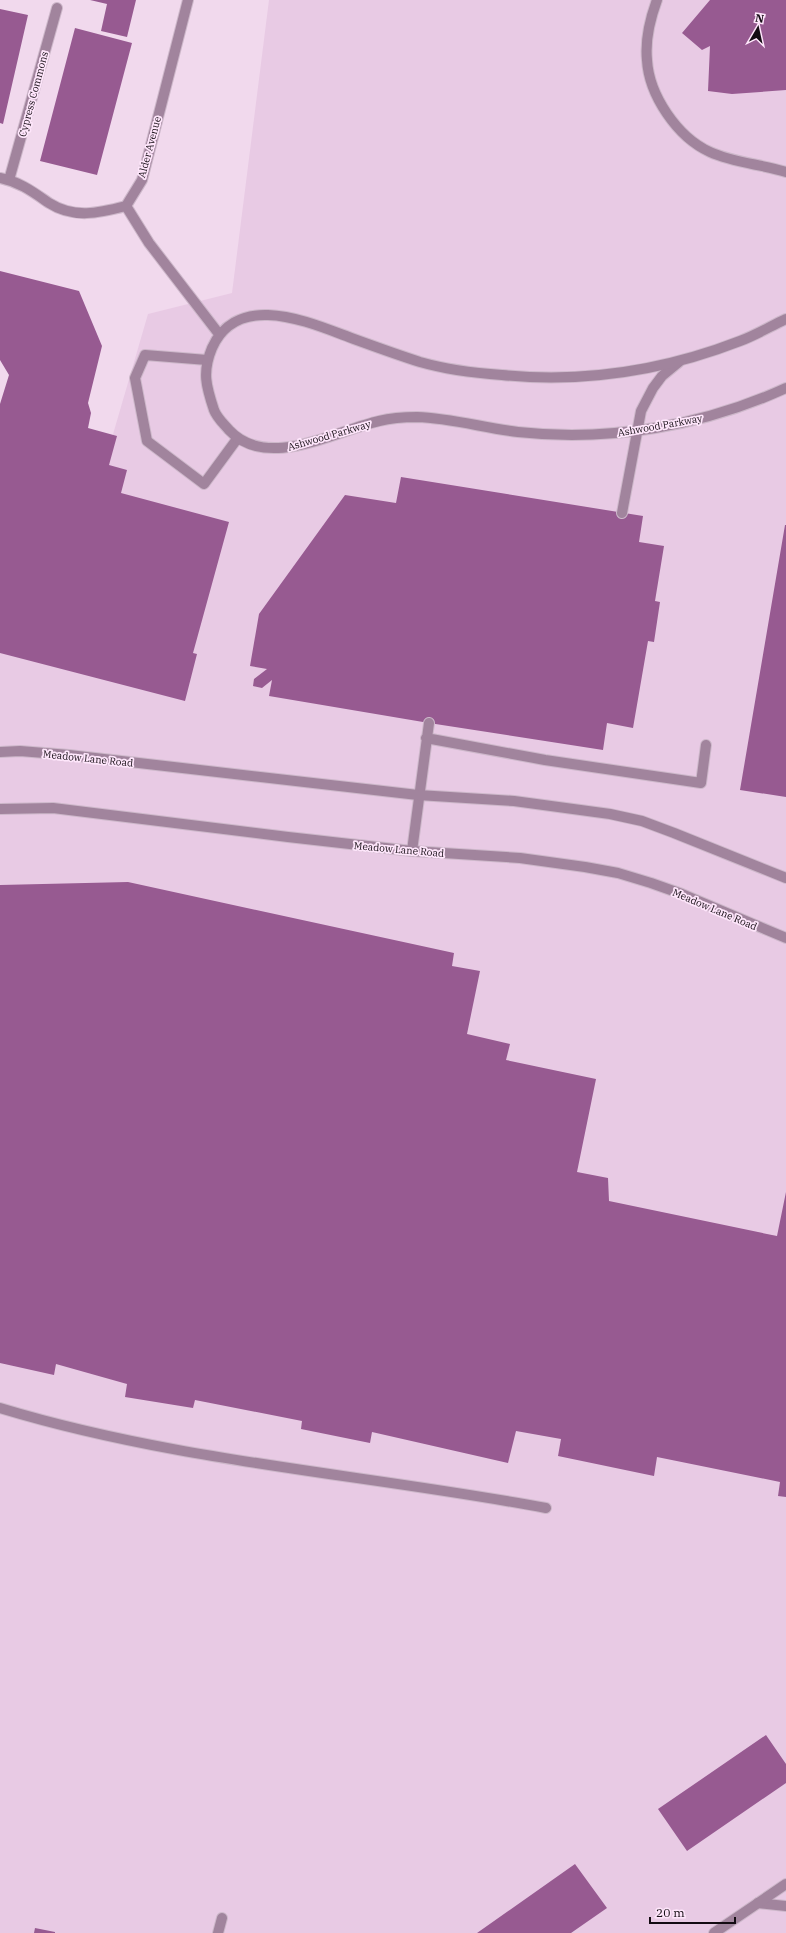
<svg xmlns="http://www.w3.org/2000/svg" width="786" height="1933" viewBox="0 0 786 1933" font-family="'IBM Plex Serif',serif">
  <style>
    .built { fill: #e8cae4 }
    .building { fill: #975a91 }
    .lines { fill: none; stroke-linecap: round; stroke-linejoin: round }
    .service-casing { stroke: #cdb8ca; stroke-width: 12 }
    .minor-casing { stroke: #cdb8ca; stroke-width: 12 }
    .tertiary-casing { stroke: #cdb8ca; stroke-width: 12 }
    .service { stroke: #a1849d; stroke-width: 10 }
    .minor { stroke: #a1849d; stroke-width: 10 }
    .tertiary { stroke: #a1849d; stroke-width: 10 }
    .labels { text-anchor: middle; stroke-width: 3.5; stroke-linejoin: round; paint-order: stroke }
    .street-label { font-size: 10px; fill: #130b12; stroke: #fee6fb }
  </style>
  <rect width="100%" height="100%" fill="#f1d9ed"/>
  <!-- built -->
  <path class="built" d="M269,0H786V1933H0V533L93,503L148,314L232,293Z"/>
  <!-- building -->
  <path class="building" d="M90,0H136L127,37L101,31L107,4Z
    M710,0H786V90L732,94L708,91L710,46L702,50L682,33Z
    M0,9L28,15L3,124L0,123Z
    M75,28L132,43L97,175L40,161Z
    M0,271L79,291L102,346L88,403L91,413L88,428L117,436L109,465L127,470L121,493L229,522L193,653L197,654L185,701L0,653V404L9,375L0,360Z
    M401,477L643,516L639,542L664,546L655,601L660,602L654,642L648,641L633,728L607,723L603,750L429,723L269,696L272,680L262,688L253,686L254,679L267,669L250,666L259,614L345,495L396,503Z
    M785,525H786V797L740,790Z
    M128,882L454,953L452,966L480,971L467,1034L510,1044L506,1060L596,1079L577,1172L608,1178L609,1201L777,1236L786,1192V1497L778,1496L780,1482L657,1457L654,1476L558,1456L561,1439L516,1431L508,1463L372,1432L370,1443L301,1429L302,1421L195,1400L193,1408L125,1397L127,1384L56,1364L54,1375L0,1363V885Z
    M766,1735L786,1764V1783L687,1851L658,1809Z
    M575,1864L607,1908L571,1933H477Z
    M35,1928L55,1932V1933H34Z"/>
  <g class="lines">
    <!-- service casing -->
    <g class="service-casing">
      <path id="service" d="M657,0C650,19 645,40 647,60C649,95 677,137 710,152C734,163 761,164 786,172
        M207,360L145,355L135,378L147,441L204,484L237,439
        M622,513L641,411L653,388L662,376L679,362
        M426,738L545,760L701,783L706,745
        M412,851L429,723
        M0,1408C178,1462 364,1474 546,1508
        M758,1903L786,1906
        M218,1933L222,1918"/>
    </g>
    <!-- minor casing -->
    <g class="minor-casing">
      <path id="minor" d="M0,178C20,182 33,192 49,203C74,219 99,213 126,206L142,180L188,0
        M9,180L57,8
        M126,206L149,243L219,334
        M786,319C771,326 756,335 740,341C663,371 584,383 502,375C474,373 448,370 420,362C398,355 376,347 354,339C327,329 297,316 268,315C242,314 222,325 212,348C202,372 206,386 214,410C217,418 223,423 229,430C267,471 335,431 379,421C391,418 405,417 417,417C451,418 484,428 518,432C609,442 703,426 786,388"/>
    </g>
    <!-- tertiary casing -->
    <g class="tertiary-casing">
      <path id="tertiary" d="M0,752L20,751L69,755L418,795L514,801L610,814L642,821L674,833L786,878
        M0,809L53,808L288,837L412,851L520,858L585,867L618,873L651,883L682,894L786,938
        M714,1933L786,1884"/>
    </g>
    <!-- service -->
    <use href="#service" class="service"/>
    <!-- minor -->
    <use href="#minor" class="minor"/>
    <!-- tertiary -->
    <use href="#tertiary" class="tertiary"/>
  </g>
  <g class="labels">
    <!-- street labels -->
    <g class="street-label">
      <text transform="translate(33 94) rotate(-75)" y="4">Cypress Commons</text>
      <text transform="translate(149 147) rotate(-75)" y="4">Alder Avenue</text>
      <text transform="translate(660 425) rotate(-10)" y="4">Ashwood Parkway</text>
      <text transform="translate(329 435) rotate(-16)" y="4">Ashwood Parkway</text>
      <text transform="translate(88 758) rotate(6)" y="4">Meadow Lane Road</text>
      <text transform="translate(399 849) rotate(5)" y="4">Meadow Lane Road</text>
      <text transform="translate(715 909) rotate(23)" y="4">Meadow Lane Road</text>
    </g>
  </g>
  <!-- north arrow -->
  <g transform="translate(758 28) rotate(9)" stroke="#fee6fb" stroke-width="3" paint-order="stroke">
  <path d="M0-3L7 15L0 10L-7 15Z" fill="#130b12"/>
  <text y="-6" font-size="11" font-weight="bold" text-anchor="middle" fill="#130b12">N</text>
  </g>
  <!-- scale -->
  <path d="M650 1917v6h85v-6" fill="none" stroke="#130b12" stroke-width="2"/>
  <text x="656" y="1917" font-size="12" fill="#130b12" stroke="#fee6fb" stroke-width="3" paint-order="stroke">20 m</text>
</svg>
